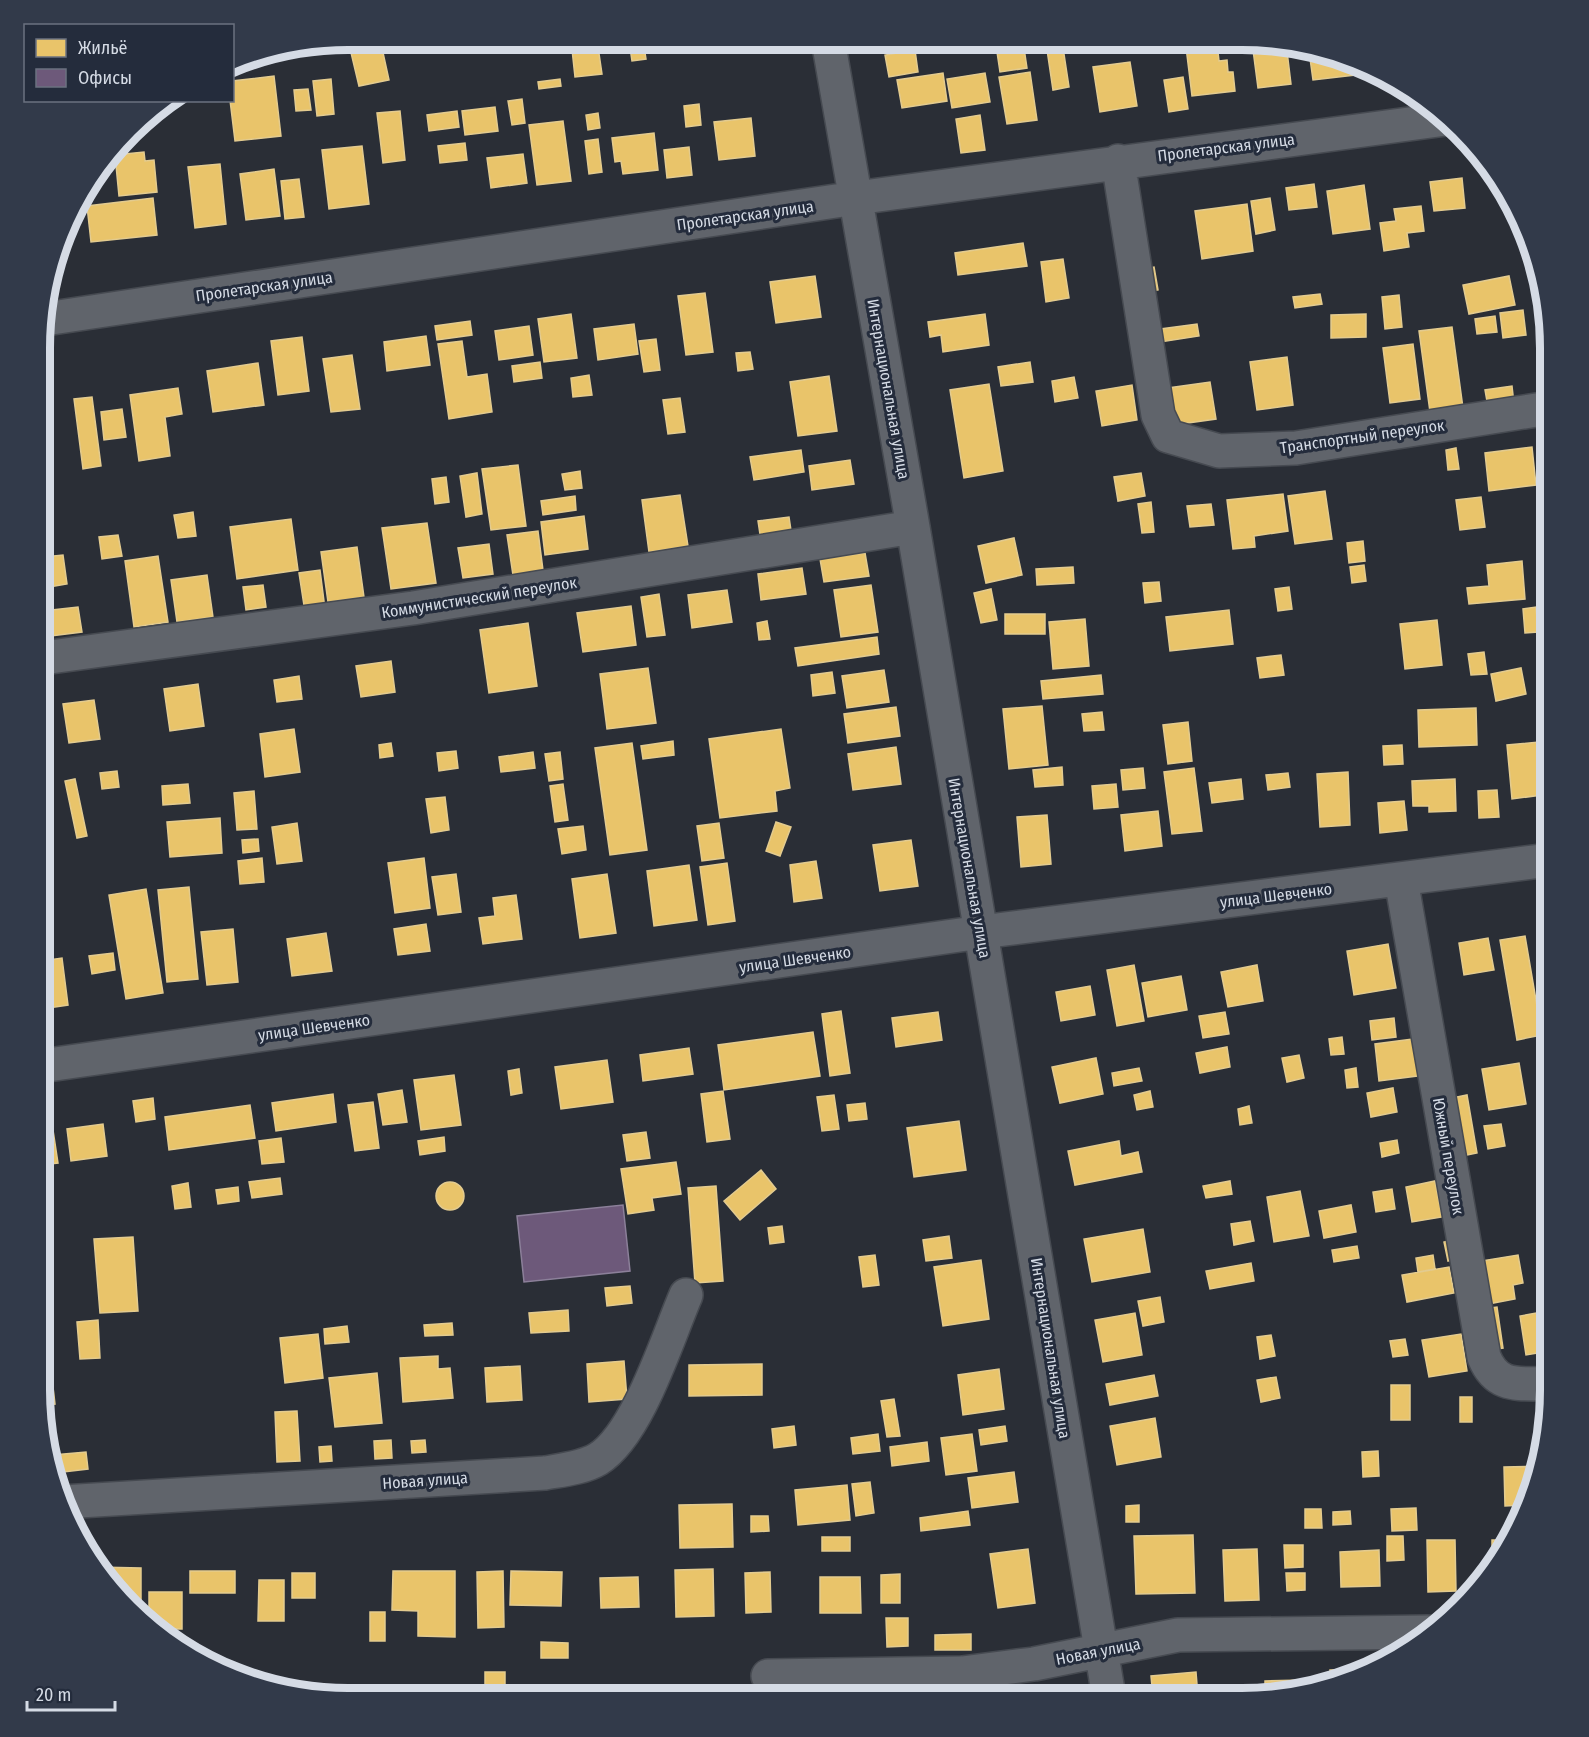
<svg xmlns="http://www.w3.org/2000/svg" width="1589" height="1737" viewBox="0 0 1589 1737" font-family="'Fira Sans Condensed',sans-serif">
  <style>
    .homes { fill: #e9c46a; stroke: #e3cb8f; stroke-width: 1.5 }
    .offices { fill: #6d597a; stroke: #8c809a; stroke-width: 1.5 }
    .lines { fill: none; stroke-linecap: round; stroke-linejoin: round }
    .minor-casing { stroke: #464a51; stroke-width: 36 }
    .minor { stroke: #60646b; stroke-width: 33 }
    .labels { text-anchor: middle; stroke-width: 6; stroke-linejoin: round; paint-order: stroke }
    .street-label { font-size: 16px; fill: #d5dbe5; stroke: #242c3c }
    .rim { fill: none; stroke: #d5dbe5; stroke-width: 8 }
  </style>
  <rect width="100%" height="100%" fill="#2a2e36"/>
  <!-- homes -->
  <path class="homes" d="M380,39L389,80L359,86L348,40Z
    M417,39H444L445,42L419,48Z
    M571,40H597L602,74L575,77Z
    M643,40L646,59L632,61L629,41Z
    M876,40L900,41L877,45Z
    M1062,41L1069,87L1053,90L1046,43Z
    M1252,42L1286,43L1291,84L1258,88Z
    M1217,43L1219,61L1227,60L1228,72H1233L1235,91L1192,96L1186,47Z
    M1024,48L1027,68L1000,72L997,52Z
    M915,50L918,72L889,77L885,55Z
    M1309,51L1354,66L1355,75L1313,80Z
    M1130,62L1137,106L1100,112L1093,67Z
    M1030,72L1037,120L1007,124L999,77Z
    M1370,72L1384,76V80L1371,82Z
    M943,73L947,101L902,108L897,80Z
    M985,73L990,102L952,108L947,79Z
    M274,76L281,136L235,141L230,100H232V81Z
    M1183,77L1188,109L1169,112L1164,80Z
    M331,79L334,114L317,116L313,81Z
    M560,79L561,86L539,89L538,82Z
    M308,89L311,110L296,111L294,90Z
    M522,99L525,123L512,125L508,101Z
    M699,104L701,125L686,127L684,106Z
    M495,107L498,131L465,135L462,111Z
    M400,111L405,160L383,163L377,113Z
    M457,111L459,127L429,131L427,115Z
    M598,113L600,128L588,130L586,115Z
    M980,115L985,150L961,153L956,119Z
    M751,118L755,156L719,160L714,122Z
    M563,121L571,181L537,185L529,125Z
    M654,133L658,170L623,174L621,161L615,162L612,138Z
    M598,139L602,172L589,174L585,141Z
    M465,143L467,160L440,163L438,146Z
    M362,146L369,204L329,209L322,150Z
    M689,147L692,175L667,178L664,150Z
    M144,152L145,161L154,160L157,192L119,196L115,155Z
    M523,154L527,183L491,188L487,158Z
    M1483,158L1498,176L1499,177L1486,179Z
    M220,164L226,224L195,228L188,167Z
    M274,169L280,216L246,220L240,174Z
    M1462,178L1465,208L1434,211L1430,182Z
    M299,179L304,217L285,219L281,181Z
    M1314,184L1317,207L1289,210L1286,188Z
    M1364,185L1370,229L1333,234L1327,191Z
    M153,198L157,235L91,242L87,206Z
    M1270,198L1275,230L1256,234L1251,201Z
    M1247,204L1253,251L1202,259L1195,211Z
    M1421,206L1424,231L1407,233L1409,247L1384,251L1380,223L1396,221L1394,209Z
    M68,225L71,242L61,244Z
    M1023,243L1027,266L958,275L955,253Z
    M1063,259L1069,298L1046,302L1041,262Z
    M1154,267L1158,290L1146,292L1143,269Z
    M815,276L821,317L776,323L770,282Z
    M1509,276L1515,305L1469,314L1463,285Z
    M705,293L713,352L686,355L678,296Z
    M1320,294L1322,304L1295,308L1293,297Z
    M1399,295L1402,327L1385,329L1382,297Z
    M1523,310L1526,335L1503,338L1500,313Z
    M571,314L577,358L544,362L538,319Z
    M985,314L989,345L943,352L941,335L930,337L928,322Z
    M1366,314V337L1331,338V315Z
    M1495,316L1497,332L1477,334L1475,319Z
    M470,321L472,335L437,340L435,326Z
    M634,324L638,354L598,360L594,329Z
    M1197,324L1199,336L1154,343L1153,330Z
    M529,326L533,355L499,360L495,331Z
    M1452,327L1463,408L1430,412L1419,331Z
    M426,336L430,365L387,371L384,342Z
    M302,337L309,391L278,395L271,341Z
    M656,339L660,370L644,372L639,341Z
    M462,341L467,377L487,374L492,412L449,419L438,344Z
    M1413,344L1420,399L1390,403L1383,348Z
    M750,352L753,369L738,371L736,353Z
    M352,355L360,409L331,412L323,359Z
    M1287,357L1293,405L1257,410L1250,362Z
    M540,362L542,378L514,382L512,366Z
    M1030,362L1033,382L1001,386L998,367Z
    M1549,362V391H1547L1543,363Z
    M258,363L264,405L213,412L207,371Z
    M589,375L592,395L573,397L571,378Z
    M829,376L837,431L798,436L790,382Z
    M1074,377L1078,398L1055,402L1052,381Z
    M1210,382L1216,419L1167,426L1161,389Z
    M989,384L1003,471L964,478L950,390Z
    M1132,385L1137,420L1102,426L1096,391Z
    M1512,386L1514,404L1488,407L1485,390Z
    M178,388L182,414L165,417L170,456L139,461L130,395Z
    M92,397L101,466L83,469L74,399Z
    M44,398L52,450L44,451Z
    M680,398L685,432L668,434L663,400Z
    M122,409L126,437L104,440L101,412Z
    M1532,447L1536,485L1489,491L1485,453Z
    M1456,448L1459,469L1448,470L1446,450Z
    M801,450L804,472L754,480L750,457Z
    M850,460L854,484L812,490L809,466Z
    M518,465L526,526L491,530L482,469Z
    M580,471L582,488L565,490L562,474Z
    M477,473L482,514L466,517L460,476Z
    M1141,473L1145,496L1118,501L1114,477Z
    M446,477L449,502L435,504L432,479Z
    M1325,491L1332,539L1295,544L1288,496Z
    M1283,494L1288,531L1254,536L1255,547L1233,549L1227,500Z
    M680,495L688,546L649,552L642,500Z
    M575,496L576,510L543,515L541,501Z
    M1481,497L1485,527L1460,530L1456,500Z
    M44,498L47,524L44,525Z
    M1151,502L1154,532L1142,533L1138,504Z
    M1211,504L1214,525L1190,527L1187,506Z
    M193,512L196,536L178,538L174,515Z
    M584,516L588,549L545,555L541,522Z
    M789,517L792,537L761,541L758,521Z
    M1549,517V547L1544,548L1542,518Z
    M291,519L298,570L237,579L230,527Z
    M427,523L436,583L391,589L382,528Z
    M538,531L544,578L514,582L507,535Z
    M118,535L122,556L102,559L99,537Z
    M1014,538L1022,575L986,583L978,546Z
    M1363,541L1365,561L1349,563L1347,543Z
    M489,544L493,574L463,578L458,548Z
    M357,547L364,597L328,602L321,552Z
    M865,553L869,576L824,582L820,559Z
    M63,555L67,584L43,588L44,557Z
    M158,556L168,622L134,627L125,561Z
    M1522,561L1525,599L1469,604L1467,588L1489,586L1487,565Z
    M1364,565L1366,581L1352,583L1350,567Z
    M1073,567L1074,583L1037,585L1036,569Z
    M802,568L806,594L761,600L758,574Z
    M320,570L325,609L305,612L299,573Z
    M207,575L213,617L177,622L171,580Z
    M1159,582L1161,601L1145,603L1143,583Z
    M263,585L266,607L246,610L243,587Z
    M871,585L878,632L841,637L834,590Z
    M1289,587L1292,609L1278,611L1275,589Z
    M991,589L997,620L981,623L974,593Z
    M727,590L732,622L692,628L688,595Z
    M659,594L665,635L647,637L641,597Z
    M631,606L636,645L583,652L577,613Z
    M78,607L82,632L43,637V611Z
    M1536,607L1538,632L1525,633L1523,609Z
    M1229,610L1233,644L1170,651L1166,617Z
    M1005,614H1045V634H1005Z
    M1085,619L1089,666L1053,669L1049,622Z
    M1437,620L1442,665L1405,669L1400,624Z
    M767,621L770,639L759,640L757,623Z
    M528,623L537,686L489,693L480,630Z
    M877,637L879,654L798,666L795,648Z
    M1484,652L1487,674L1471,675L1468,654Z
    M1281,655L1284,675L1260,678L1257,658Z
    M391,661L395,692L361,697L356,666Z
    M648,668L656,723L607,729L600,674Z
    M1521,668L1526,694L1496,701L1491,674Z
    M884,670L889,702L847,708L842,676Z
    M832,672L835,693L813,696L811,675Z
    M1101,675L1103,694L1043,699L1041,681Z
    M299,676L302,699L277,702L274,680Z
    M198,684L204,726L170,731L164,689Z
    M94,700L100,739L69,743L63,704Z
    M1042,706L1048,765L1009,769L1003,709Z
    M896,707L900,736L848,743L844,714Z
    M1476,708L1477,745L1419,747L1418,710Z
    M1102,712L1104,730L1084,731L1082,714Z
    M1188,722L1192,761L1168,764L1163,725Z
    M294,729L300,772L265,777L260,734Z
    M781,729L790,788L775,791L777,811L720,818L709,739Z
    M673,741L674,755L643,759L641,746Z
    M1549,741V794L1512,799L1507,745Z
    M391,743L393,756L380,758L379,745Z
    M632,743L647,850L610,855L595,748Z
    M1402,745L1403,764L1384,765L1383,746Z
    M896,747L901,784L853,790L848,754Z
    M456,751L458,768L439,771L437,753Z
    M533,752L535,768L501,772L499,757Z
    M560,752L563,779L549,781L545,754Z
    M1062,767L1063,785L1035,787L1033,770Z
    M1143,768L1145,788L1123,790L1121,770Z
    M1194,768L1202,831L1172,834L1164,772Z
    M117,771L119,787L102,789L100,773Z
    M1348,772L1350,825L1320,827L1317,774Z
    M1288,773L1290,787L1268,790L1266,775Z
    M75,779L87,836L77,838L65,781Z
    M1241,779L1243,799L1212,803L1209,783Z
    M1455,779L1456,811L1429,812V806H1413L1412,781Z
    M188,784L190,803L163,805L162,786Z
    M563,784L568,820L555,822L550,786Z
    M1116,784L1118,807L1094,809L1092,786Z
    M1497,790L1499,817L1479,818L1478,791Z
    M254,791L257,829L237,830L234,793Z
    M445,797L449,830L431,833L426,799Z
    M1404,801L1407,830L1380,833L1378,803Z
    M1158,811L1162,846L1125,851L1121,815Z
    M1047,815L1051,864L1021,867L1017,817Z
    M220,818L222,853L170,857L167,822Z
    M776,822L791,827L780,856L766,851Z
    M297,823L302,861L277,864L272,827Z
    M719,823L724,858L702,861L697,826Z
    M583,826L586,850L562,854L558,829Z
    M258,839L259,851L243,853L242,840Z
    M911,840L918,886L880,891L873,845Z
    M262,858L264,882L240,884L238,861Z
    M424,858L430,908L395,913L388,863Z
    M816,861L822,898L794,902L790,865Z
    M727,863L735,921L708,925L700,867Z
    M689,865L697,920L654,926L647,871Z
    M456,874L461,912L438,915L432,877Z
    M607,874L616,933L580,938L572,879Z
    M189,887L198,979L167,982L158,890Z
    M146,889L163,993L126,999L109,895Z
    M516,895L522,939L483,944L479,918L495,916L493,898Z
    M426,924L430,951L398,955L394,929Z
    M233,929L238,982L207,985L201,932Z
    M1549,929V960H1548L1543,930Z
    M326,933L332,971L292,976L287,939Z
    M1525,936L1542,1035L1517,1040L1500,940Z
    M1488,938L1494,970L1464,975L1459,943Z
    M1388,944L1396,988L1354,995L1347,951Z
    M113,953L115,970L92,974L89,956Z
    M62,958L68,1005L42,1009V961Z
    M1134,965L1144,1021L1117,1026L1107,970Z
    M1257,965L1263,1001L1228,1007L1221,972Z
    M1181,976L1187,1010L1148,1017L1142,983Z
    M1090,986L1095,1015L1061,1021L1056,992Z
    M841,1011L850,1073L830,1076L822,1014Z
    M938,1012L942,1040L896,1047L892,1018Z
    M1225,1012L1229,1034L1203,1038L1199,1016Z
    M1394,1018L1396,1037L1372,1040L1370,1021Z
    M813,1032L820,1076L724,1090L718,1045Z
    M1342,1037L1344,1054L1331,1055L1329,1039Z
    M1420,1038L1425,1075L1379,1081L1375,1044Z
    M1227,1047L1230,1067L1200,1073L1196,1053Z
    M689,1048L693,1074L643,1081L640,1055Z
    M1299,1055L1304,1078L1287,1082L1282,1058Z
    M1096,1058L1103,1094L1060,1103L1052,1067Z
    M607,1060L613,1102L561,1109L555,1067Z
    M1519,1063L1526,1104L1489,1110L1482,1069Z
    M1139,1068L1142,1081L1114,1086L1112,1073Z
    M1356,1068L1358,1087L1347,1088L1345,1070Z
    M519,1069L522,1093L511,1095L508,1071Z
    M454,1075L461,1125L421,1130L414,1080Z
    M1393,1088L1397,1112L1371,1117L1367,1093Z
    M402,1090L407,1122L383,1125L378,1094Z
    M723,1091L730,1139L707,1142L701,1094Z
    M1150,1091L1153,1107L1137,1110L1134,1095Z
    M333,1094L336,1122L276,1131L272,1103Z
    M834,1095L839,1129L822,1131L817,1097Z
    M1467,1095L1477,1153L1457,1157L1447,1099Z
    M153,1098L155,1119L136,1122L133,1101Z
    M373,1102L379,1148L355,1151L348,1105Z
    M865,1103L867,1119L849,1121L847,1105Z
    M250,1105L255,1138L169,1150L165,1117Z
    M1249,1106L1252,1123L1240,1125L1238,1109Z
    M959,1121L966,1170L914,1177L907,1128Z
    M103,1124L107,1156L71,1161L67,1129Z
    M1501,1124L1505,1146L1488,1149L1484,1126Z
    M53,1130L58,1163L41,1165V1132Z
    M646,1132L650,1158L627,1161L623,1135Z
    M444,1137L445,1151L420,1155L418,1141Z
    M281,1138L284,1162L262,1164L259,1141Z
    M1397,1140L1399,1153L1382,1157L1380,1143Z
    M1119,1141L1121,1156L1138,1152L1142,1172L1075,1185L1068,1151Z
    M676,1162L681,1194L652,1198L654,1210L628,1214L621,1169Z
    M761,1170L776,1189L740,1220L724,1201Z
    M280,1178L282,1194L252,1198L249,1182Z
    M1230,1181L1232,1194L1206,1198L1203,1186Z
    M1435,1181L1442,1217L1412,1222L1406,1187Z
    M436 1196a14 14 0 1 1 28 0a14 14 0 1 1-28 0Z
    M188,1183L191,1207L175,1209L172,1186Z
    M716,1186L723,1281L695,1283L688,1188Z
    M238,1187L239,1201L218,1204L216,1190Z
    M1392,1189L1395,1209L1376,1212L1373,1192Z
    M1300,1191L1309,1236L1274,1242L1267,1197Z
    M1351,1205L1356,1232L1324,1238L1319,1211Z
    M1250,1221L1254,1241L1234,1245L1231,1224Z
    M782,1226L784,1242L770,1244L768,1228Z
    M1143,1229L1150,1272L1092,1282L1084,1239Z
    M949,1236L952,1258L926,1261L923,1240Z
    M133,1237L138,1311L100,1313L94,1239Z
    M1457,1239L1460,1258L1448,1261L1444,1242Z
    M1357,1246L1359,1258L1334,1262L1332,1250Z
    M875,1255L879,1285L863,1287L859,1257Z
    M1433,1255L1435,1269L1418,1272L1416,1258Z
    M1518,1255L1523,1283L1513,1285L1515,1299L1488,1304L1481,1261Z
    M981,1260L989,1319L943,1326L934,1267Z
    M1251,1263L1254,1281L1210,1289L1206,1271Z
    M1449,1267L1454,1293L1407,1302L1402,1275Z
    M630,1286L632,1303L607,1306L605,1288Z
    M1160,1297L1164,1322L1143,1326L1138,1301Z
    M1497,1307L1503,1348L1490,1350L1483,1309Z
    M568,1310L569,1331L531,1333L529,1313Z
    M1548,1311L1549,1351L1526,1355L1520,1316Z
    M1135,1313L1142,1355L1103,1362L1095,1320Z
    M98,1320L100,1358L80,1359L77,1322Z
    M452,1323L453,1335L425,1336L424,1325Z
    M347,1326L349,1342L325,1344L324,1329Z
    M318,1334L323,1378L285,1383L280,1338Z
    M1461,1334L1467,1371L1429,1377L1422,1340Z
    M1271,1335L1275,1356L1260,1359L1257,1337Z
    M1405,1339L1408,1355L1393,1357L1390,1341Z
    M48,1344L55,1404L40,1406V1345Z
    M438,1356V1369L450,1368L453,1398L403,1402L400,1358Z
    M624,1361L627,1399L589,1402L587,1364Z
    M762,1364V1395L689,1396V1365Z
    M520,1366L522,1400L487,1402L485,1368Z
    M999,1369L1004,1409L963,1415L958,1375Z
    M377,1373L382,1423L335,1427L329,1378Z
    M1154,1375L1158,1396L1110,1405L1106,1384Z
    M1276,1377L1280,1398L1261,1402L1257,1380Z
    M1391,1385H1410V1420H1391Z
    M1460,1397H1472V1422H1460Z
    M894,1399L900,1436L887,1437L881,1401Z
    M297,1411L300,1461L277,1462L275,1412Z
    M1155,1418L1161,1457L1117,1465L1110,1426Z
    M794,1426L796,1445L774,1448L772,1429Z
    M1005,1426L1007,1441L981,1445L979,1430Z
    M878,1434L880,1451L853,1454L851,1438Z
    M972,1434L977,1471L946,1475L941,1438Z
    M391,1440L392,1458L375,1459L374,1441Z
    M425,1440L426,1452L412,1453L411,1441Z
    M927,1442L929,1461L892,1466L890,1447Z
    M331,1446L332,1461L320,1462L319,1447Z
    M1378,1451L1379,1476L1363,1477L1362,1452Z
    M86,1452L88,1469L55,1473L53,1455Z
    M1540,1466L1525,1505L1505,1506L1504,1467Z
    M1014,1472L1018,1502L972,1508L968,1478Z
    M870,1482L874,1513L856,1516L852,1484Z
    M847,1485L850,1520L798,1525L795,1490Z
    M732,1504L733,1547L680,1548L679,1505Z
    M1139,1505V1522H1126V1506Z
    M1416,1508L1417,1530L1392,1531L1391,1509Z
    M1305,1509H1321L1322,1528H1305Z
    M968,1511L970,1525L921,1531L920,1518Z
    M1350,1511L1351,1524L1333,1525V1512Z
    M751,1516H768L769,1531L751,1532Z
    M1193,1535L1195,1593L1136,1594L1134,1536Z
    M1387,1536H1403L1404,1560L1387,1561Z
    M822,1537H850V1551H822Z
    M1427,1540H1455L1456,1591L1428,1592Z
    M1492,1540H1510L1492,1567Z
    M1284,1545H1303V1567L1285,1568Z
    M1028,1549L1035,1603L998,1608L990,1554Z
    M1257,1549L1259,1600L1225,1601L1223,1550Z
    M1379,1550L1380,1586L1341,1587L1340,1552Z
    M96,1567L141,1568V1601H124Z
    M713,1569L714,1616L676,1617L675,1570Z
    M190,1571H235V1593H190Z
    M393,1571H455V1637L418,1636V1611L392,1610Z
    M503,1571L504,1627L478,1628L477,1572Z
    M511,1571L562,1572L561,1606L510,1605Z
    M770,1572L771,1612L746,1613L745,1573Z
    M292,1573H315V1598H292Z
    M1286,1573H1305V1590L1287,1591Z
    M900,1574V1603H881V1575Z
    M638,1577L639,1607L601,1608L600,1578Z
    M820,1577H860L861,1613H820Z
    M259,1580H284V1621H258Z
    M149,1592H182V1629H158L149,1623Z
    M370,1612H385V1641H370Z
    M886,1618H908V1646L887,1647Z
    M971,1634V1650H935V1635Z
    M169,1637H185V1650L169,1638Z
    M541,1642L568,1643V1658H541Z
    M1367,1669L1340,1682L1330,1684V1670Z
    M485,1672H505V1692L485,1693Z
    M1196,1672L1198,1697H1153L1151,1676Z
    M1303,1680V1689L1265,1697V1681Z"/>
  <!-- offices -->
  <path class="offices" d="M623,1205L630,1271L524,1282L517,1216Z"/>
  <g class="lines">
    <!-- minor casing -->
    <g class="minor-casing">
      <path id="minor" d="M828,40L913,527L1109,1697
        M1118,161L1158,415L1168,436L1219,451L1296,448L1549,408
        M45,319L856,198L1446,119
        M43,658L413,608L913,527
        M1401,879L1484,1357C1497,1389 1519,1383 1549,1384
        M41,1066L981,932L1549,860
        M62,1502L545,1473C562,1470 583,1468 598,1459C638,1434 667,1339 686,1295
        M768,1676L962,1673L1034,1664L1178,1635L1428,1632"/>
    </g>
    <!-- minor -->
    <use href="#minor" class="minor"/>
  </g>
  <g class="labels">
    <!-- street labels -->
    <g class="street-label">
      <text transform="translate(1226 147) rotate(-7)" y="6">Пролетарская улица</text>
      <text transform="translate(745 215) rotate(-8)" y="6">Пролетарская улица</text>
      <text transform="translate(264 286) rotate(-8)" y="6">Пролетарская улица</text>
      <text transform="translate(889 389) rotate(80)" y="6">Интернациональная улица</text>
      <text transform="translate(1362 436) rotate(-8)" y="6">Транспортный переулок</text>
      <text transform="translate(479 597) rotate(-9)" y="6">Коммунистический переулок</text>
      <text transform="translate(970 868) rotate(80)" y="6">Интернациональная улица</text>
      <text transform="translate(1276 895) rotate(-7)" y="6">улица Шевченко</text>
      <text transform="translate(795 959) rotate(-8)" y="6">улица Шевченко</text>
      <text transform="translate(314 1027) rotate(-8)" y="6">улица Шевченко</text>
      <text transform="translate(1449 1156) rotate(80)" y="6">Южный переулок</text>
      <text transform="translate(1051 1348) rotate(81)" y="6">Интернациональная улица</text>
      <text transform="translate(425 1480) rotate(-4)" y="6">Новая улица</text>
      <text transform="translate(1098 1651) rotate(-11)" y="6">Новая улица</text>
    </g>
  </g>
  <!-- crop -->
  <path d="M0 0H1589V1737H0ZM348 50H1242A298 298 0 0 1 1540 348V1390A298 298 0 0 1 1242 1688H348A298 298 0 0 1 50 1390V348A298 298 0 0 1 348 50Z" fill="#323a4a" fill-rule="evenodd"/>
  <path class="rim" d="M348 50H1242A298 298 0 0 1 1540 348V1390A298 298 0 0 1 1242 1688H348A298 298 0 0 1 50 1390V348A298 298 0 0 1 348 50Z"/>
  <!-- legend -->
  <rect x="24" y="24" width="210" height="78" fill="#242c3c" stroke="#6b7280" stroke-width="1.5"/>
  <rect x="36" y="39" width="30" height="18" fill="#e9c46a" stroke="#6b7280" stroke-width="1.5"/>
  <text x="78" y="54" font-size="18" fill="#d5dbe5">Жильё</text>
  <rect x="36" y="69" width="30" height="18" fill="#6d597a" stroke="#6b7280" stroke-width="1.5"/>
  <text x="78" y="84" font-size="18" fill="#d5dbe5">Офисы</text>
  <!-- scale -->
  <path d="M27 1701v9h88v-9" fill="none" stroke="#d5dbe5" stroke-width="3"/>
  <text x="36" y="1701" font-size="18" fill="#d5dbe5" stroke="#242c3c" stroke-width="4.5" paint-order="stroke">20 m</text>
</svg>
